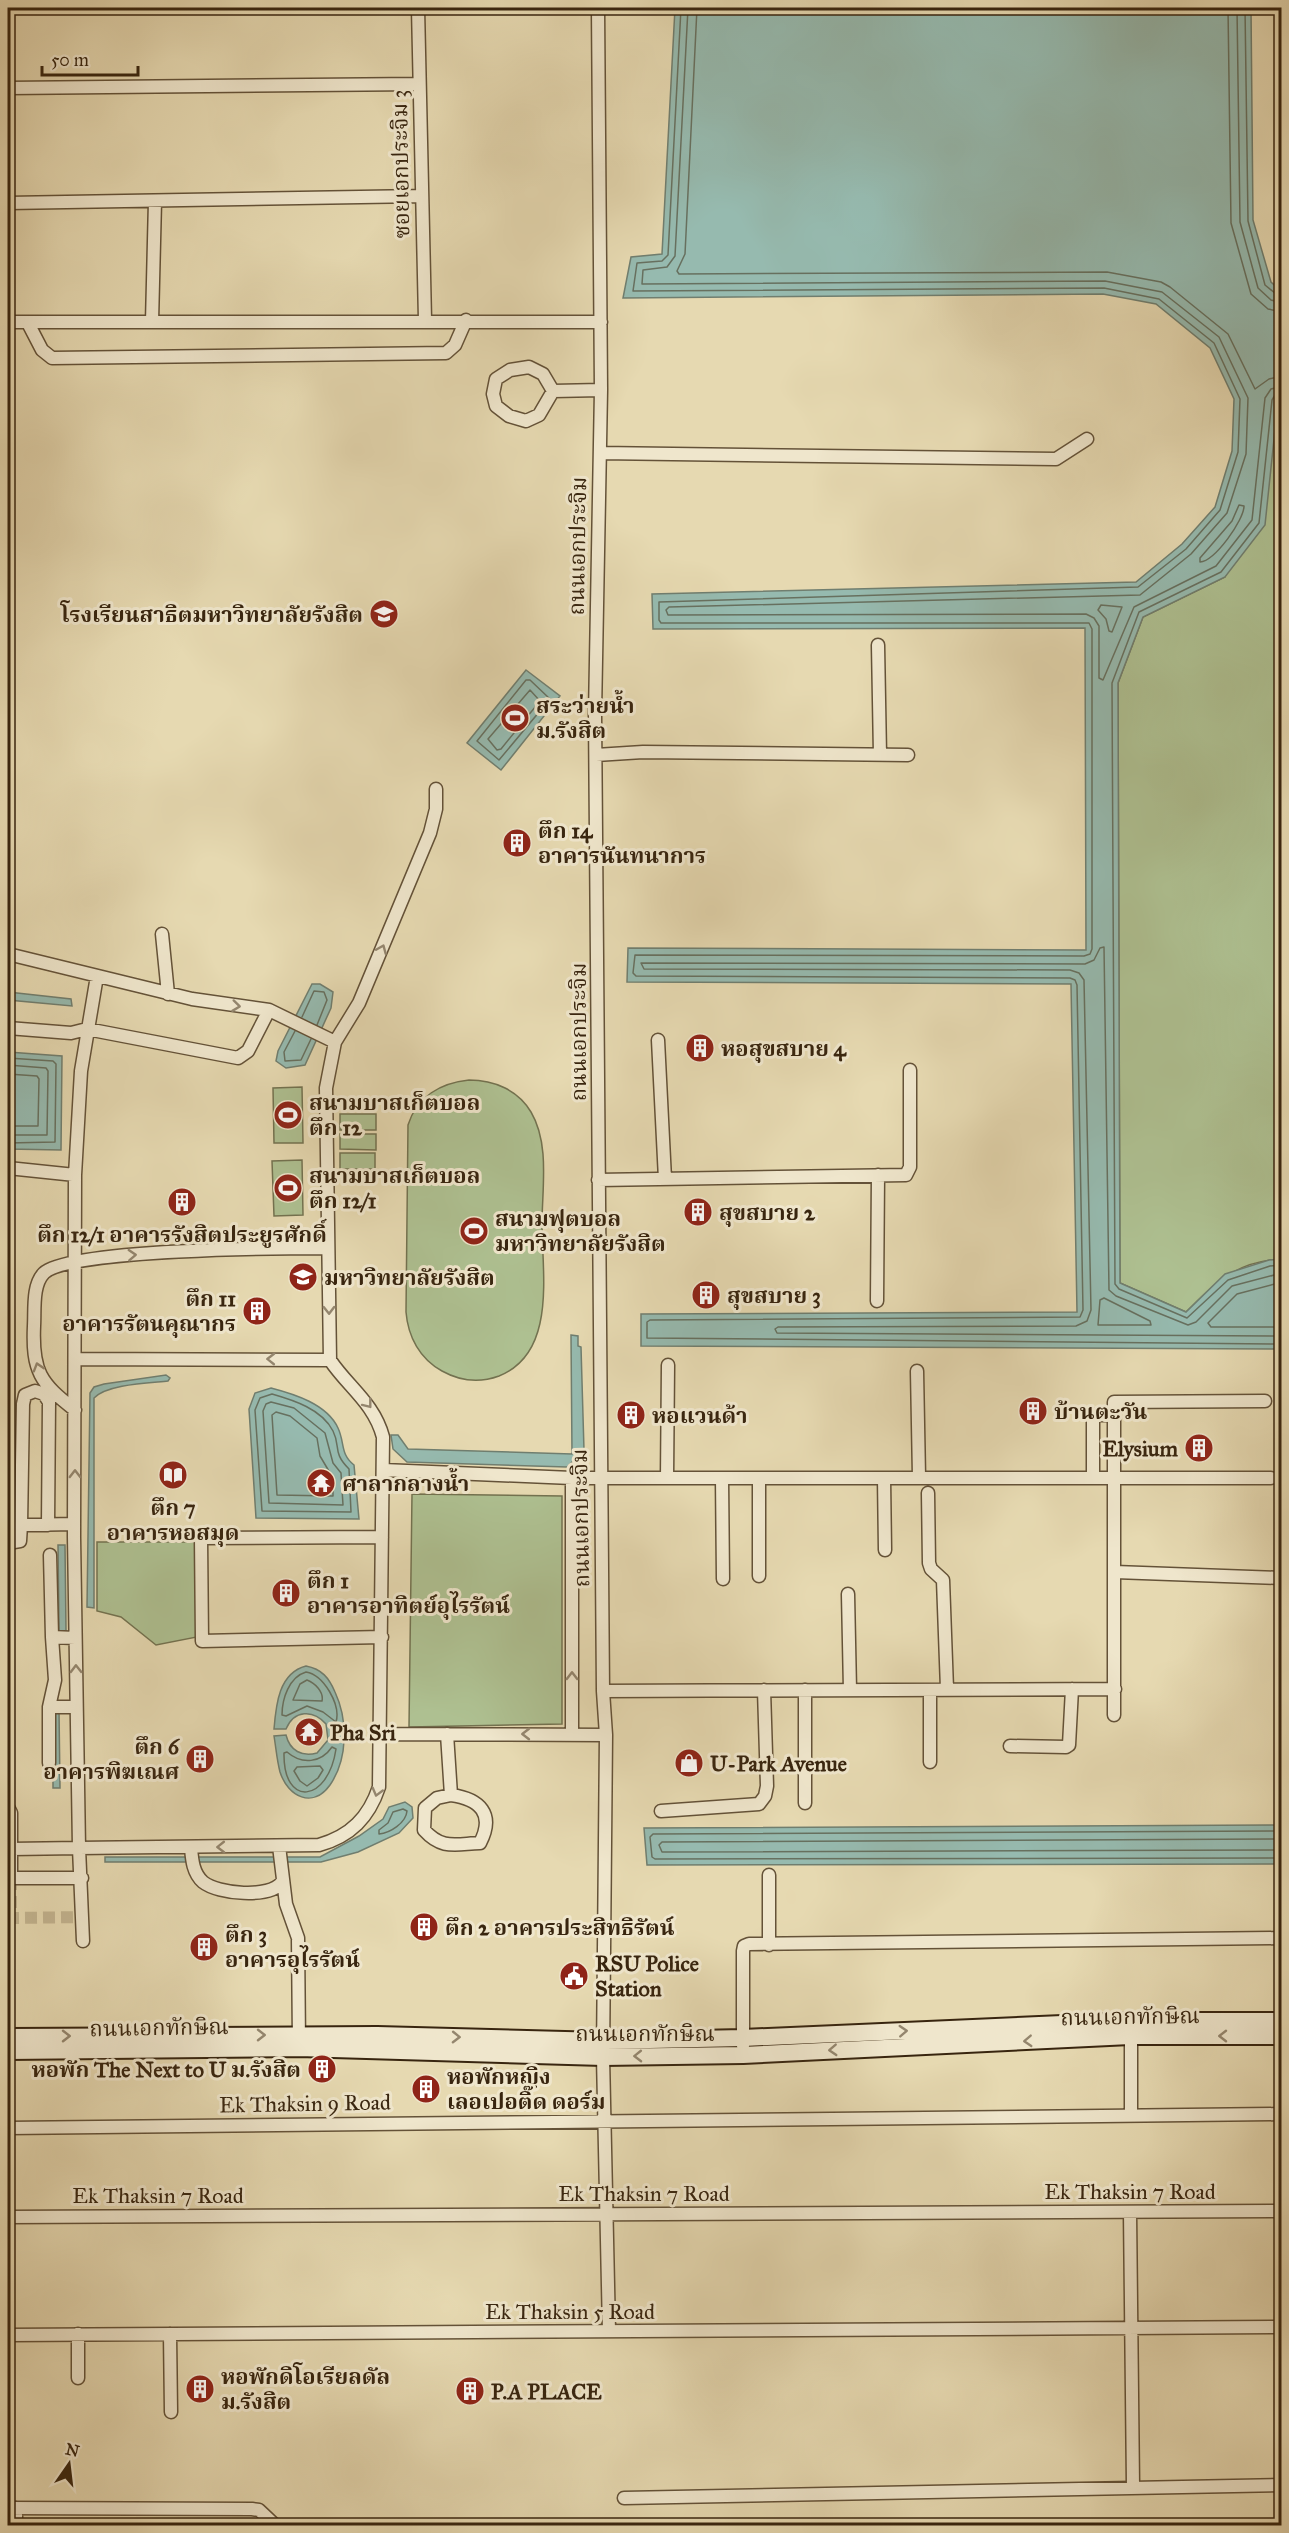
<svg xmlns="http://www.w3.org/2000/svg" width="1289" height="2533" viewBox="0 0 1289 2533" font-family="'IM FELL Great Primer','Noto Serif Thai',serif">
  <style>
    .green { fill: #aec091; stroke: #737250; stroke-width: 1.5 }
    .water { fill: #96baaf; stroke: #707e6f; stroke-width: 1.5 }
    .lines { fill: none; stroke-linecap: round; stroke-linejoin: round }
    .shore { stroke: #67705f; stroke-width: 1.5 }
    .street-tunnel { stroke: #c3b591; stroke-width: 12; stroke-dasharray: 12 6; stroke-linecap: butt }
    .street-casing { stroke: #645238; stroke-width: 15 }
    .secondary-casing { stroke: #38250f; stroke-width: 20 }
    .street { stroke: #efe6cc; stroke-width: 12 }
    .secondary { stroke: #efe6cc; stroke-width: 16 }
    .oneway { stroke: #94866e }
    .labels { text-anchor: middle; stroke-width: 6; stroke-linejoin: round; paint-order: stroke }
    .street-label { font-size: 22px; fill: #38250f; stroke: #efe6cc }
    .poi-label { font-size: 22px; font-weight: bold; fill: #38250f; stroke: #efe6cc; text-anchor: start }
  </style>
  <rect width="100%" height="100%" fill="#e6d9b1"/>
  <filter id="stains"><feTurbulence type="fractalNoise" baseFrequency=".00333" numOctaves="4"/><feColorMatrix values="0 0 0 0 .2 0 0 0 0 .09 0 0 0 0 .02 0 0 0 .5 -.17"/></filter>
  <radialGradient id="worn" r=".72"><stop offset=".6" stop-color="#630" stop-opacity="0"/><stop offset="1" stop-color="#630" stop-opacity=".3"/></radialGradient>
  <!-- green -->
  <path class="green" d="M1281,395V1259C1235,1262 1217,1282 1186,1312L1120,1283L1118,683L1143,617L1225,577Z
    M469,1080C494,1080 518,1090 531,1112C550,1144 542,1189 542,1224C542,1273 557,1353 499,1376C480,1383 460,1381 442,1371C420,1359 408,1337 406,1312L408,1125C417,1096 441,1083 469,1080Z
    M302,1087L303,1143H274L273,1088Z
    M340,1114H376V1130H340Z
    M340,1134H376V1150L340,1149Z
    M340,1153H375V1169H340Z
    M302,1160L303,1215L274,1216L272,1161Z
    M412,1494L562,1496V1724L409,1727Z
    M97,1542H196L197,1637L156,1645L121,1617L97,1611Z"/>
  <!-- water -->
  <path class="water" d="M675,8H1251L1253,220L1271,282L1281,291V395L1278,401L1265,525L1225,577L1143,617L1118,683L1120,1283L1186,1312L1225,1274L1269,1260L1281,1259V1349L641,1346V1314L1077,1312L1071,984L627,982L628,948L1086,950L1085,628L653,629L652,594L1136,582L1182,544L1215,507L1232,451L1234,399L1210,348L1156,304L1103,294L623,298L631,257L662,254Z
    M526,670L560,696L501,770L467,743Z
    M312,984H320L333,992L331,1008L305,1065L286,1068L276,1061L278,1051Z
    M8,992L71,999L72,1006L8,1000Z
    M8,1052L62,1056L61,1150L8,1149Z
    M571,1335L578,1336V1346L581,1347L584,1450L567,1467L407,1462L393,1449L391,1435H398L408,1449L572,1454Z
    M166,1375L170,1378L168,1381C149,1383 107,1384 94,1398V1608L87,1607L90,1393L94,1387L104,1384Z
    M271,1388C294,1394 327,1404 338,1428C345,1443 340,1454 354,1465L359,1519L256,1518L249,1409L255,1393Z
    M58,1545H65L66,1631H59Z
    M306,1666C322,1669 329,1678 335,1692C348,1720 348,1759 330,1785C313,1809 288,1797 280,1772C277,1761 276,1748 274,1736L286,1735C290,1751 302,1757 317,1753L328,1740L326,1724C313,1709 294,1710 286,1729H274C276,1704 279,1673 306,1666Z
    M53,1710H59L60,1788H53Z
    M405,1802L412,1807L413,1818L399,1833L358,1852L321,1862H105V1857H320L359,1836L383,1819L389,1807Z
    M1281,1825V1864L647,1865L644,1828Z"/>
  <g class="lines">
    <!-- shore -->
    <path class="shore" d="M681,8L668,255L662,261L637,263L633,291L1104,288L1159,299L1214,343L1240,399L1238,452L1220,510L1186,549L1138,587L659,602V620L661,623H1089L1092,629V949L1090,954L1084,956L635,955L633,973L636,976L1070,978L1075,980L1077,985L1083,1310L1080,1317L650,1320L647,1322V1338L1282,1344
      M688,8L675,256L667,267L643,270L642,284L1105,281L1162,292L1219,337L1248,398L1246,454L1227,513L1191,554L1140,595L669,607L666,610L668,615L1086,614L1094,618L1099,626V678L1103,680L1134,607L1216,566L1252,520L1265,398L1271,389L1282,386
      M697,8L685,254L677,271L679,274L1107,272L1161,282L1170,287L1228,334L1255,389L1269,379L1282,376
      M1228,8L1231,223L1251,294L1268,309L1282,312
      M1237,8L1240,222L1258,288L1271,300L1282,303
      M1245,8L1248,221L1265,285L1276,294L1282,295
      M1282,393L1275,395L1272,400L1259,523L1221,572L1139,612L1112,683L1115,1284L1119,1289L1187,1318L1228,1280L1270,1266L1282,1265
      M1239,505L1244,506C1244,520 1215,561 1200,562V558L1232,521Z
      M1101,605L1122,607L1112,632L1109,631L1106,619L1098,610Z
      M526,680H530L550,699L499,760L477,741Z
      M530,690L540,701L501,749L497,750L488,739Z
      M302,1017L314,991L324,992L327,1000L317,1025
      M295,1031L284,1052L285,1061L301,1060L311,1039
      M8,1058L53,1061L56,1064L55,1142L8,1143
      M8,1065L46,1068L48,1071L47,1135H8
      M8,1074L37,1076L39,1079L38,1126H8
      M1282,1273L1232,1286L1196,1322L1188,1325L1116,1296L1109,1290L1104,947L1100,948L1094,960L1085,964L641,963L644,969L1070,970L1079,973L1084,980L1091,1310L1087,1321L1076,1326L778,1327L775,1329L777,1333L1282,1336
      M1282,1282L1237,1294L1208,1323L1211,1327H1282
      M1104,1298L1150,1321L1151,1325H1098L1100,1300Z
      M272,1394C293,1400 322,1409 333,1431C341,1447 332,1452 349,1469L351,1512L262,1511L255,1410L260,1398Z
      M271,1402L294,1408L325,1433L333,1463L341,1473L343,1505L269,1503L263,1411L266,1404Z
      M276,1412L290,1416L317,1438L320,1456L333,1478V1496L277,1495L272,1415Z
      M306,1672C324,1675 341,1705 336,1722L323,1712L307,1706L286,1716L282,1715C282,1699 289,1677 306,1672Z
      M307,1680C315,1683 324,1692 322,1701L293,1700L300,1684Z
      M332,1747L336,1749C328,1803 283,1808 284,1753L287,1752C302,1765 321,1763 332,1747Z
      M320,1766L323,1770L318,1778L307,1786L300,1781L294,1771L297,1767Z
      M403,1809L407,1811C406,1823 390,1833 379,1834V1830L388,1823L393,1812Z
      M1282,1831L653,1834L650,1837L652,1857L655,1859L1282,1858
      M1282,1839L662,1842L659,1845L662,1852L1282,1850"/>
    <!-- street-tunnel -->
    <path class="street-tunnel" d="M11,1878V1918L83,1917"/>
    <!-- street casing -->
    <g class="street-casing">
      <path id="street" d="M418,8L425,320
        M598,8L601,390L595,714L603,1691L606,1735L603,2057L609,2331
        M8,88L419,84
        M8,203L421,196
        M8,322H601
        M152,322L155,201
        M28,323L42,350L52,358L446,353L455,345L466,320
        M529,367L543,374L553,391L539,415L526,421L509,416L496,406L493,394L496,379L510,370Z
        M553,391L601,390
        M600,453L1056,459L1087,439
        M878,645L880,755
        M596,755L643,752L908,755
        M162,934L168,994
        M8,954L192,999L269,1010L335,1042
        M97,976L81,1071L75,1175L74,1537L79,1848L319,1845C351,1836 369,1817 379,1787L383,1437C374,1403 348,1387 330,1360L326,1088L335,1042L359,1003L430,833L436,809V789
        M8,1028L71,1033L87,1029L238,1058L248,1051L269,1010
        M658,1040L665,1179
        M8,1168L75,1175
        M598,1180L906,1175L910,1167V1070
        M877,1301L878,1175
        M75,1359L330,1360
        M917,1371L919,1477
        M75,1410C40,1383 32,1371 34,1326C35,1310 32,1285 44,1273C69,1249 283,1248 328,1248
        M383,1470L572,1478H1271
        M1093,1477V1415H1113
        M572,1478V1734
        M667,1478L668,1365
        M722,1478L723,1579
        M759,1478V1576
        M884,1478L885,1550
        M928,1493L929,1563L931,1569L943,1580L947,1689
        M21,1525L23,1404L25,1395L35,1391L44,1394L49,1402L48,1525
        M8,1543L20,1541L21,1525L74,1524
        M50,1555L52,1637L75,1638
        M1115,1572L1281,1578
        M848,1594L850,1690
        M382,1637L202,1641L201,1538L382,1537
        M603,1691L1115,1689
        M49,1707L55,1680L52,1637
        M1114,1715V1402L1265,1401
        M381,1734L606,1735
        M447,1734L451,1795C480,1799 495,1814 480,1843C455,1844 442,1850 424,1830L425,1808L437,1798L451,1795
        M1010,1746L1066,1747L1069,1745L1072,1689
        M930,1762V1690
        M49,1763V1707H76
        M805,1803V1690
        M8,1807L11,1813V1878H82
        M661,1811L759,1804L765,1796L767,1786L764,1690
        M279,1846L286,1904L298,1938L299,2043
        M191,1848C192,1860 193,1873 203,1882C218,1894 270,1899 282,1882
        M11,1849L79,1848L83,1941
        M769,1875V1945
        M1131,2029V2115
        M743,2046V1951L744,1946L749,1944L1282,1938
        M8,2128L1282,2114
        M1130,2212L1133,2486
        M8,2217L1282,2211
        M78,2334V2378
        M170,2334L171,2412
        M8,2335L1282,2327
        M624,2498L1282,2485
        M8,2508L252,2509L259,2510L276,2526
        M16,2526V2508"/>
    </g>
    <!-- secondary casing -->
    <g class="secondary-casing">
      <path id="secondary" d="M8,2037L377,2035L603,2041L743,2038L1131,2021H1282
        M8,2051L299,2048L603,2057L743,2055L1130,2036H1282"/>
    </g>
    <!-- street -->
    <use href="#street" class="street"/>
    <!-- secondary -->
    <use href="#secondary" class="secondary"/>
  </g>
  <!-- one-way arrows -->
  <defs><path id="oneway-chevron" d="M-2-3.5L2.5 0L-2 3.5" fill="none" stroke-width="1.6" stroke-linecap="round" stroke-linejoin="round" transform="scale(1.5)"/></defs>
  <g class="oneway">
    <use href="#oneway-chevron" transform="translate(382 949) rotate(-67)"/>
    <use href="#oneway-chevron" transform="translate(236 1006) rotate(7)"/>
    <use href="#oneway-chevron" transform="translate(132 1255) rotate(-3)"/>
    <use href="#oneway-chevron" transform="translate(329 1310) rotate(89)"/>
    <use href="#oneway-chevron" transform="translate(271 1359) rotate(-179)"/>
    <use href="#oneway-chevron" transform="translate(38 1367) rotate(-107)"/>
    <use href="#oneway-chevron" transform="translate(368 1404) rotate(52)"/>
    <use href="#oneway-chevron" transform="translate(75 1474) rotate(-90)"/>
    <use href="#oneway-chevron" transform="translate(76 1669) rotate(-91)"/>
    <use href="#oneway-chevron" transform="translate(572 1676) rotate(-90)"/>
    <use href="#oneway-chevron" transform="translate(526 1734) rotate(-180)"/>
    <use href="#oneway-chevron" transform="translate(377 1792) rotate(105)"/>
    <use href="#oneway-chevron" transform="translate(221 1847) rotate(179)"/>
    <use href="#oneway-chevron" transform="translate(903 2031) rotate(-3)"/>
    <use href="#oneway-chevron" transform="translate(261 2035)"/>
    <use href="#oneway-chevron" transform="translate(66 2036)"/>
    <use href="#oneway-chevron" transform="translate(1223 2036) rotate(-180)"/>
    <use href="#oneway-chevron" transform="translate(456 2037) rotate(1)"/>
    <use href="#oneway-chevron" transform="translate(1028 2041) rotate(177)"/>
    <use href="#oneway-chevron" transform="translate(833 2050) rotate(177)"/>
    <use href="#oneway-chevron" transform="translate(638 2056) rotate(179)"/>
  </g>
  <!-- icons -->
  <defs>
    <g id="school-disc" transform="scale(1.5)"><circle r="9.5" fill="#8f2418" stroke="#efe6cc"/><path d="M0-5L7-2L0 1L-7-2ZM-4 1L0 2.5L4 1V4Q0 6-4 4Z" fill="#fff"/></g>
    <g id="stadium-disc" transform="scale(1.5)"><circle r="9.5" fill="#8f2418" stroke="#efe6cc"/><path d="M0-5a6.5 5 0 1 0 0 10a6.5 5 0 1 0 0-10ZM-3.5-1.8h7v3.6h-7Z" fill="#fff"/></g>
    <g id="building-disc" transform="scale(1.5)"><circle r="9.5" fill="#8f2418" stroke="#efe6cc"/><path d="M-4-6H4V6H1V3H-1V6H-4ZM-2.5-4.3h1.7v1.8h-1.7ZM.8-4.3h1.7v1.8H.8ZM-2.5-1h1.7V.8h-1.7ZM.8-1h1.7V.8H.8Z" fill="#fff"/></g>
    <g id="university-disc" transform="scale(1.5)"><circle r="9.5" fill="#8f2418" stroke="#efe6cc"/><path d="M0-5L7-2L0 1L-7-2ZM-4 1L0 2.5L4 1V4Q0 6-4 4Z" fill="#fff"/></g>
    <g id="library-disc" transform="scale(1.5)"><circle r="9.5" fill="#8f2418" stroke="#efe6cc"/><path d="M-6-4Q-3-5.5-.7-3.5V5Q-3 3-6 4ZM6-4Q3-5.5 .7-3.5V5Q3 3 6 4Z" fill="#fff"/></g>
    <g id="temple-disc" transform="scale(1.5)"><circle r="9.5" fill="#8f2418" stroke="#efe6cc"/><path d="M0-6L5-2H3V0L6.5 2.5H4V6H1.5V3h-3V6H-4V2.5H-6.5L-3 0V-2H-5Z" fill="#fff"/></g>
    <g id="shop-disc" transform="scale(1.5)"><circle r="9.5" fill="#8f2418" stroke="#efe6cc"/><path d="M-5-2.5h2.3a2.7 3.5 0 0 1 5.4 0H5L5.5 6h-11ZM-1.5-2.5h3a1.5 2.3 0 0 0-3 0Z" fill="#fff"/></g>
    <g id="civic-disc" transform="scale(1.5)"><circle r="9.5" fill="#8f2418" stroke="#efe6cc"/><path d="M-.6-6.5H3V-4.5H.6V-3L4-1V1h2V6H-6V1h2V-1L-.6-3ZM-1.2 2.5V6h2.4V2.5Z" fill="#fff"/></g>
  </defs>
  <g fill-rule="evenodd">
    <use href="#school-disc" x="384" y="614"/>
    <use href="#stadium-disc" x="515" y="718"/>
    <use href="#building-disc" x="517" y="843"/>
    <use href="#building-disc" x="700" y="1048"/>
    <use href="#stadium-disc" x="288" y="1115"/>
    <use href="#stadium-disc" x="288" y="1188"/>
    <use href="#building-disc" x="182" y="1202"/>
    <use href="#building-disc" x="698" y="1212"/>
    <use href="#stadium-disc" x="474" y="1231"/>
    <use href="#university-disc" x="303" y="1277"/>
    <use href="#building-disc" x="706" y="1295"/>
    <use href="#building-disc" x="257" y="1311"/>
    <use href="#building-disc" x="1033" y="1411"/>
    <use href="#building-disc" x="631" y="1415"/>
    <use href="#building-disc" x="1199" y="1448"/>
    <use href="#library-disc" x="173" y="1475"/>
    <use href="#temple-disc" x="321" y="1483"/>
    <use href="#building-disc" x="286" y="1593"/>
    <use href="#temple-disc" x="309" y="1732"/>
    <use href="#building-disc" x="200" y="1759"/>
    <use href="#shop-disc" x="689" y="1763"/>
    <use href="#building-disc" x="424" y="1927"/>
    <use href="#building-disc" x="204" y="1947"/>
    <use href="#civic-disc" x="574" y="1976"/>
    <use href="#building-disc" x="322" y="2069"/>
    <use href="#building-disc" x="426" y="2089"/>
    <use href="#building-disc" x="200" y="2389"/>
    <use href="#building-disc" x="470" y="2391"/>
  </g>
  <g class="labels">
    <!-- street labels -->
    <g class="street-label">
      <text transform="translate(400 164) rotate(-91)" y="8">ซอยเอกประจิม 3</text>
      <text transform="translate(577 546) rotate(-89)" y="8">ถนนเอกประจิม</text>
      <text transform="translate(578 1032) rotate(-90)" y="8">ถนนเอกประจิม</text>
      <text transform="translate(580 1518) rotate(-91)" y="8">ถนนเอกประจิม</text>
      <text transform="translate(1130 2016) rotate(-1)" y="8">ถนนเอกทักษิณ</text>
      <text transform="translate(159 2027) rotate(-1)" y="8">ถนนเอกทักษิณ</text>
      <text x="645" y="2041">ถนนเอกทักษิณ</text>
      <text transform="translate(305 2103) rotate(-1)" y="8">Ek Thaksin 9 Road</text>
      <text x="1130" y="2199">Ek Thaksin 7 Road</text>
      <text x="644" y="2201">Ek Thaksin 7 Road</text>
      <text x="158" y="2203">Ek Thaksin 7 Road</text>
      <text x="570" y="2319">Ek Thaksin 5 Road</text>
    </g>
    <!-- poi labels -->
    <g class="poi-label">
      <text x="363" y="622" text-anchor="end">โรงเรียนสาธิตมหาวิทยาลัยรังสิต</text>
      <text x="536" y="713">สระว่ายน้ำ<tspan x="536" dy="25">ม.รังสิต</tspan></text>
      <text x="538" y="838">ตึก 14<tspan x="538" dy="25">อาคารนันทนาการ</tspan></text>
      <text x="721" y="1056">หอสุขสบาย 4</text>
      <text x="309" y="1110">สนามบาสเก็ตบอล<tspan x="309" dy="25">ตึก 12</tspan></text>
      <text x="309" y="1183">สนามบาสเก็ตบอล<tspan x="309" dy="25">ตึก 12/1</tspan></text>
      <text x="719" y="1220">สุขสบาย 2</text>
      <text x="495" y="1226">สนามฟุตบอล<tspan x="495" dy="25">มหาวิทยาลัยรังสิต</tspan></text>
      <text x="182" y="1242" text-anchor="middle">ตึก 12/1 อาคารรังสิตประยูรศักดิ์</text>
      <text x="324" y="1285">มหาวิทยาลัยรังสิต</text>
      <text x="727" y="1303">สุขสบาย 3</text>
      <text x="236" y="1306" text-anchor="end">ตึก 11<tspan x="236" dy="25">อาคารรัตนคุณากร</tspan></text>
      <text x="1054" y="1419">บ้านตะวัน</text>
      <text x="652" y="1423">หอแวนด้า</text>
      <text x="1178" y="1456" text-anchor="end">Elysium</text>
      <text x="342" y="1491">ศาลากลางน้ำ</text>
      <text x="173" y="1515" text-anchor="middle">ตึก 7<tspan x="173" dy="25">อาคารหอสมุด</tspan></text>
      <text x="307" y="1588">ตึก 1<tspan x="307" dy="25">อาคารอาทิตย์อุไรรัตน์</tspan></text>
      <text x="330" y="1740">Pha Sri</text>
      <text x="179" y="1754" text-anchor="end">ตึก 6<tspan x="179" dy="25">อาคารพิฆเณศ</tspan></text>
      <text x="710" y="1771">U-Park Avenue</text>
      <text x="445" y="1935">ตึก 2 อาคารประสิทธิรัตน์</text>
      <text x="225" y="1942">ตึก 3<tspan x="225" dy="25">อาคารอุไรรัตน์</tspan></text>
      <text x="595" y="1971">RSU Police<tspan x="595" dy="25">Station</tspan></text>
      <text x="301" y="2077" text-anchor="end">หอพัก The Next to U ม.รังสิต</text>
      <text x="447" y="2084">หอพักหญิง<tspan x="447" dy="25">เลอเปอติ๊ด ดอร์ม</tspan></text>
      <text x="221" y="2384">หอพักดิโอเรียลดัล<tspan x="221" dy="25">ม.รังสิต</tspan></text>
      <text x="491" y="2399">P.A PLACE</text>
    </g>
  </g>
  <!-- margin -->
  <rect width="1289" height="2533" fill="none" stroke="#e6d9b1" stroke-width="30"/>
  <rect x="9" y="9" width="1271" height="2515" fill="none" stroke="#38250f" stroke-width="3"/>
  <rect x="15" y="15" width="1259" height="2503" fill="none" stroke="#38250f" stroke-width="1.5"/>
  <!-- north arrow -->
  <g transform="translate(69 2464) rotate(14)" stroke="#efe6cc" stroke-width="4.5" paint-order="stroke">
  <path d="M0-4.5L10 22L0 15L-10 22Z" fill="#38250f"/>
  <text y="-9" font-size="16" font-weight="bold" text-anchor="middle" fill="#38250f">N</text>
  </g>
  <!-- scale -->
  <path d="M42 66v9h96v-9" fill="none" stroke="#38250f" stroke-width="3"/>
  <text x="51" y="66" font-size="18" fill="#38250f" stroke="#efe6cc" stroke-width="4.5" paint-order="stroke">50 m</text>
  <rect width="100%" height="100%" filter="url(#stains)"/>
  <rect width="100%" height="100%" fill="url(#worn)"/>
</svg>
